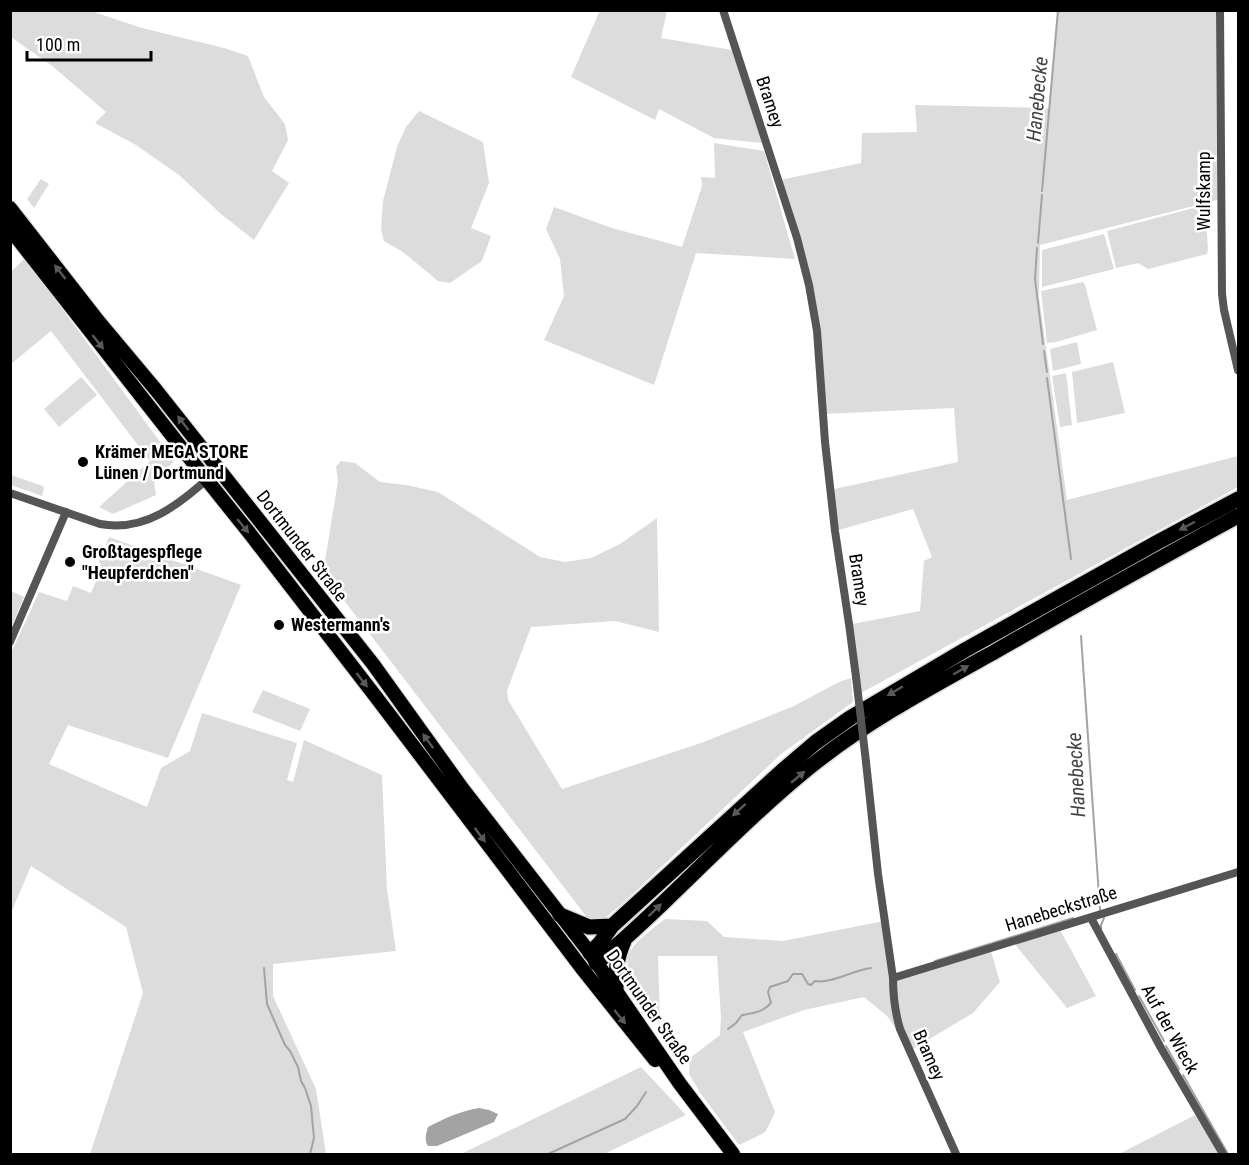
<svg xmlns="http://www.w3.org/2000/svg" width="1249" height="1165" viewBox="0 0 1249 1165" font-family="'Roboto Condensed',sans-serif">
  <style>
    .green { fill: #dcdcdc }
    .water { fill: #a3a3a3 }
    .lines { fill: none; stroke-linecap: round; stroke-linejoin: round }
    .stream { stroke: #a3a3a3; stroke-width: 2 }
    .primary-casing { stroke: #dbdbdb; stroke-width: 16 }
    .highway-casing { stroke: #dbdbdb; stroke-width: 18 }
    .street { stroke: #555; stroke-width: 8 }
    .primary { stroke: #000; stroke-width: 14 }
    .highway { stroke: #000; stroke-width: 15 }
    .street-bridge { stroke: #555; stroke-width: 8 }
    .oneway { fill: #595959 }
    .poi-dot { fill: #000; stroke: #fff; stroke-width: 2 }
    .labels { text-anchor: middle; stroke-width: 5; stroke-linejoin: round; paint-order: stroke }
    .street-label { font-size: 18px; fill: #000; stroke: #fff }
    .poi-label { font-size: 18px; font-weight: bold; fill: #000; stroke: #fff; text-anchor: start }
    .water-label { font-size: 20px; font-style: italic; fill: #444; stroke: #fff }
  </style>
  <rect width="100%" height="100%" fill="#fff"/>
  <!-- green -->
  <path class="green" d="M11,10L91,11L142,28L224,48L248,56L264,97L285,124L288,140L272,171L289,183L254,240L221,214L179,175L136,145L95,123L106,112L51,65L11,37Z
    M600,10L667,11L661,38L732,50L762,143L714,138L659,109L655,120L571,77Z
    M1058,11H1216L1217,200L1040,245L1039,297L1067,500L1238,456V487L861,693L852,624L920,611L924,561L932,557L913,509L835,531L830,490L958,462L954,408L823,414L818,331L780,180L861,163L862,133L917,132L915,105L1050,108Z
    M419,111L483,142L489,183L471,228L491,236L482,261L450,283L438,281L403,252L384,241L381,230L383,201L397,147L406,127Z
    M714,143L764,151L795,259L696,253L654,385L544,340L564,296L560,259L546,229L554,207L612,228L682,247L702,186L701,177L715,178Z
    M41,179L49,184L34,208L27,199Z
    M1205,205L1208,249L1207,254L1148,269L1138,263L1116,268L1107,231Z
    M1104,234L1114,269L1042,287V250Z
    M25,258L174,461L154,483L156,495L113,514L99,507L150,461L51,331L11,364V272Z
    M1083,282L1085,285L1097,330L1056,342L1047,343L1041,291Z
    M1077,342L1081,364L1053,371L1050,349Z
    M1113,362L1125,413L1077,423L1072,372Z
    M1066,373L1072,425L1060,427L1052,376Z
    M81,377L97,395L59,427L44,409Z
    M341,461L355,463L380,482L406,485L438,492L540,557L565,562L591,558L620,544L657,518L659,632L615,621L531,627L507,691L508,700L562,789L701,743L794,706L839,682L851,678L853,702L781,754L622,904L600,922L589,920L323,573L338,481L336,467Z
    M11,475L43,486L44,488L42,496L11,485Z
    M109,537L241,585L168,758L68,725L49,764L147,807L161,768L190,751L202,713L297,743L287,780L293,782L304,740L382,775L387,889L396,951L273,964V996L316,1089L326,1154H90L143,993L126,927L31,866L11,913V653L39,592L67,601L73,586L91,593L102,567L99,561Z
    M11,591L24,597L11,628Z
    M263,690L310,709L300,731L252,712Z
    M665,919L707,921L724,937L783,941L884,921L893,978L990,948L1000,982L973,1013L911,1050L887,1016L864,997L804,1010L743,1032L775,1112L766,1131L762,1134L739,1145L701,1094L689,1074L690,1058L720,1035L721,1017L717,956H658L660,1024C650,1009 623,973 628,956C633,942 654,928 665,919Z
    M1059,928L1096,996L1067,1008L1013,942Z
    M641,1067L686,1115L604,1154H461Z
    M1199,1113L1223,1154H1119Z"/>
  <!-- water -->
  <path class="water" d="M479,1108L489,1110L498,1114L494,1122L437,1146H428C424,1140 426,1134 428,1127C445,1118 461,1111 479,1108Z"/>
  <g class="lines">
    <!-- stream -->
    <path class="stream" d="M1042,191L1058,10
      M1038,243L1042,195
      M1037,248L1035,279L1043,344
      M1044,351L1047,372
      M1047,378L1071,559
      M1081,636L1100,910
      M1101,929V925L1104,918
      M1116,954L1135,990
      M935,961L1073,918
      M264,968L267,1004L285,1045L290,1051L298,1067L301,1081L305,1088L311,1106L314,1138L310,1154
      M1139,996L1164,1041
      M728,1029L736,1023L742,1015C754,1013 763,1012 771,1003L768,992L770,987L788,981L793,974H802L808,984L811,985L815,981C830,984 854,970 871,968
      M1166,1046L1179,1069
      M1183,1075L1228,1154
      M548,1154L625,1119L637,1106L646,1092"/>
    <!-- primary casing -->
    <g class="primary-casing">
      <path id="primary" d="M10,208L99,322L156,390L373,664L462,788L590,953L680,1084L733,1154
        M10,229L195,465L251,535L376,697L584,971L655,1060"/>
    </g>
    <!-- highway casing -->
    <g class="highway-casing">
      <path id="highway" d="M560,915L589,927L612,926
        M590,953L600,943L612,926L782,771L816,742L850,718L965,650L1156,543L1238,499
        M596,963C620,944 642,923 664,902C712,856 759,808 811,766C867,721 933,686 996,651C1076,605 1157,560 1238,516
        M616,990C616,969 616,960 624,941"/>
    </g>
    <!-- street -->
    <path class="street" d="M723,10L797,238L809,285L817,331L825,442L835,531L849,624L856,677
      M1220,10L1222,294L1224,310L1238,370
      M10,493L100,524C150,533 184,499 219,469
      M10,642L66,512
      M866,762L878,874L893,978C893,996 895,1012 900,1029L956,1154
      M1091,918L1161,1048L1223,1154
      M893,978L1238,872"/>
    <!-- primary -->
    <use href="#primary" class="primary"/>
    <!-- highway -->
    <use href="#highway" class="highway"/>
    <!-- street-bridge -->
    <path class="street-bridge" d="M856,677L866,762"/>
  </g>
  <!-- one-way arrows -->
  <defs><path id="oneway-solid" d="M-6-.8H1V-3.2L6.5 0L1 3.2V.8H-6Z" transform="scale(1.5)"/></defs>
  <g class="oneway">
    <use href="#oneway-solid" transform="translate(60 272) rotate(-128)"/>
    <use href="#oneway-solid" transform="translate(98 342) rotate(52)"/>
    <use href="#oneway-solid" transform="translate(183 423) rotate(-128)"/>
    <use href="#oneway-solid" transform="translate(243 526) rotate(51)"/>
    <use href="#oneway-solid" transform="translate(1187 526) rotate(152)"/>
    <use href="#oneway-solid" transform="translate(961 670) rotate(-30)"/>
    <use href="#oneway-solid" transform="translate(362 680) rotate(52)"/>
    <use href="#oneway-solid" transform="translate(895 691) rotate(150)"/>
    <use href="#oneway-solid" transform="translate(428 741) rotate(-126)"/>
    <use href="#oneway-solid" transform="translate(798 777) rotate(-40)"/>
    <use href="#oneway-solid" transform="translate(739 810) rotate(138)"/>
    <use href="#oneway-solid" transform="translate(480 835) rotate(53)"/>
    <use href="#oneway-solid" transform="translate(655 910) rotate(-44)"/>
    <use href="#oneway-solid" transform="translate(620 1017) rotate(51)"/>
  </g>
  <!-- markers -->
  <g class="poi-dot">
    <circle cx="83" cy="462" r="6"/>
    <circle cx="70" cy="562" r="6"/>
    <circle cx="279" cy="625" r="6"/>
  </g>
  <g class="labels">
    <!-- street labels -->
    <g class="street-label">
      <text transform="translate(770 102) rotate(72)" y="6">Bramey</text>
      <text transform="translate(1204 191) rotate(-90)" y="6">Wulfskamp</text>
      <text transform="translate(302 546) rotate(52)" y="6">Dortmunder Straße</text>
      <text transform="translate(859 580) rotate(81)" y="6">Bramey</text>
      <text transform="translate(1061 909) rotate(-17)" y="6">Hanebeckstraße</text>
      <text transform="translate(649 1007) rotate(55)" y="6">Dortmunder Straße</text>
      <text transform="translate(1170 1029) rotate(61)" y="6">Auf der Wieck</text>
      <text transform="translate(929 1055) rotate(66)" y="6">Bramey</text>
    </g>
    <!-- poi labels -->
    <g class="poi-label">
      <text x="95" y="458">Krämer MEGA STORE<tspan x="95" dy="21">Lünen / Dortmund</tspan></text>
      <text x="82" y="558">Großtagespflege<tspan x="82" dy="21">"Heupferdchen"</tspan></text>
      <text x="291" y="631">Westermann's</text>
    </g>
    <!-- water labels -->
    <g class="water-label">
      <text transform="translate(1037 99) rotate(-85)" y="7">Hanebecke</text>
      <text transform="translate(1076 775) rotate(-93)" y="7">Hanebecke</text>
    </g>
  </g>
  <!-- border -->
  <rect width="1249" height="1165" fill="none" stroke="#000000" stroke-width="24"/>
  <!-- scale -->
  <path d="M27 51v9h124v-9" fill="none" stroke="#000000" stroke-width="3"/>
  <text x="36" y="51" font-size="18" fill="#000000" stroke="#ffffff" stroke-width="4.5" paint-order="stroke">100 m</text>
</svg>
